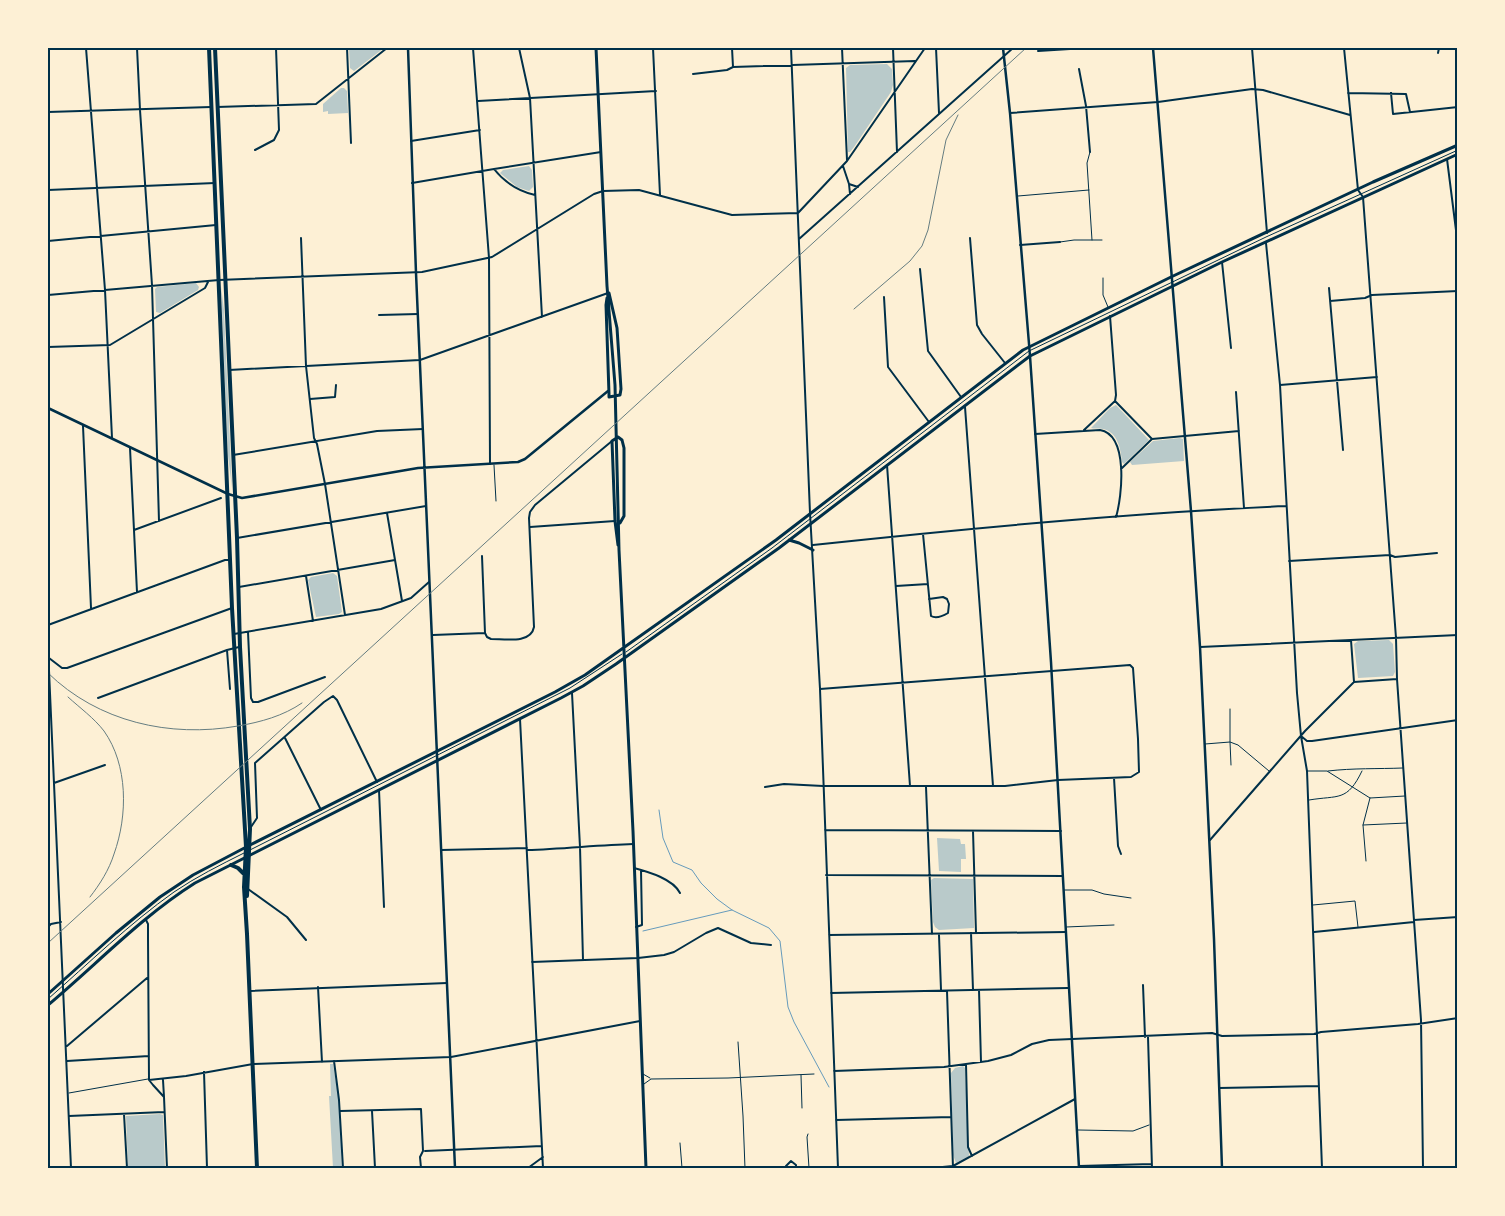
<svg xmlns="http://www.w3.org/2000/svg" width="1505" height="1216" viewBox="0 0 1505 1216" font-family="'Archivo Narrow',sans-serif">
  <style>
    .green { fill: #b9caca }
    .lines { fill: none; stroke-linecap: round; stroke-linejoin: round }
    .stream { stroke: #669bbc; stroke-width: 1 }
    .service { stroke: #003049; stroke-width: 1 }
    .pedestrian { stroke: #003049; stroke-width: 2 }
    .minor { stroke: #003049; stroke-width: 2 }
    .tertiary { stroke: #003049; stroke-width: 2.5 }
    .secondary { stroke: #003049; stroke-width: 3 }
    .primary { stroke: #003049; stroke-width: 4 }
    .rail { stroke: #657d81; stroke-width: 1 }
    .neatline { fill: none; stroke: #003049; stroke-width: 2 }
  </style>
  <rect width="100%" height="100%" fill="#fdf0d5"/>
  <!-- green -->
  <path class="green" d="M349,48H384L354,71L350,68Z
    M887,64L892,69L893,85L891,92L854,147L850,152H848L846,68L850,65Z
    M341,88H344L347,91L348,113L328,114V111L323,112V104Z
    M529,166L532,170L533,187L529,191L517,187L500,173L503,170Z
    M196,283L199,287L198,290L160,313L156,312L155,289L157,287Z
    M221,286L224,310L232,488L228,456Z
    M1116,405L1149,440L1124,464L1122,462C1121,450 1118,432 1103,429C1098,428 1094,429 1091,428L1110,408Z
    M1180,438L1183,439L1184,461L1132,465L1130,462L1153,441Z
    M333,573L337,576L342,612L339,614L316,617L308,580L311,577Z
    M1389,640L1393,644L1395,672L1393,676L1358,678L1354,644L1358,641Z
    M937,838L960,839L961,844H965L966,859H961V872L939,871Z
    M934,878L973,879L974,928L939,930L935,927L933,922L931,880Z
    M330,1064H333L339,1101L342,1168H333L329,1096H331Z
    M963,1066L965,1068L969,1156L956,1163L953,1155L951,1073L955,1068Z
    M160,1114L163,1115L165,1168H128L126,1116Z"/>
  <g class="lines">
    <!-- stream -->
    <path class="stream" d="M659,810L663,838L673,862L692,870L701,883L717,899L732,910L769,928L780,941L788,1007L794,1022L829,1087
      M643,931L732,910"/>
    <!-- service -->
    <path class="service" d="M1090,152L1087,163L1092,240
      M1018,196L1089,190
      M1060,242L1074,240H1102
      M1103,278V295L1108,307
      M494,465L496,501
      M626,652L772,548L1029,351L1266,237L1458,150
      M1205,744L1230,742V709
      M1231,765L1230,742L1238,745L1269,771
      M1307,771H1327L1370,798L1405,796
      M1328,771C1353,768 1378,769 1403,768
      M1309,800C1339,795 1347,802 1362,771
      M1363,825L1407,823
      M250,850L570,688L622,654
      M1366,861L1363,825L1370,798
      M1064,890H1092L1104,894L1131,898
      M1313,905L1355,901L1358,927
      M1066,927L1114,925
      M48,999C89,963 129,924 174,892C196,877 220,865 244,853
      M738,1042L743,1116L745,1168
      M643,1074L650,1078
      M801,1075L802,1108
      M644,1084L651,1079L728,1078L814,1074
      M69,1093L148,1079
      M1078,1130L1133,1131L1149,1125
      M808,1134L807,1137L809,1168
      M680,1143L682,1168"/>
    <!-- pedestrian -->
    <path class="pedestrian" d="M786,1168V1166L791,1161L796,1165V1168"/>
    <!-- minor -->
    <path class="minor" d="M86,48L105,290L112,438
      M137,48L140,110L152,285L159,521
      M347,48L351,143
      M473,48L489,258L490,464
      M519,48L530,98L542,317
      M653,48L660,195
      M732,48L733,67
      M791,48L810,513L820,689L838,1168
      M842,48L847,160
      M893,48L897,152
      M936,48L939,113
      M1252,48L1267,233
      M1344,48L1358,190L1363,197L1396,638L1397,679L1421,1020L1423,1168
      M1038,51L1086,48
      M1438,53L1439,48
      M1079,69L1086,106L1090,152
      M693,74L727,70L733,67L915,61
      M1348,93L1406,94L1410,112
      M1391,93L1393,114L1458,107
      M478,101L656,91
      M217,107L316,104L387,48
      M48,112L211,107
      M1010,113L1158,102L1252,89L1263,90L1350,115
      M411,141L480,130
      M255,150L274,140L279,130L276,48
      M1447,159L1458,246
      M843,166L849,184L850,194
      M412,183L494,169
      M849,184L858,187
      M48,190L215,183
      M535,195C518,191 505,183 494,169L601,152
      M301,238L306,366L314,438L317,444L325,484L345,615
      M970,238L977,325L982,334L1005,363
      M799,239L1013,48
      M48,241L216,225
      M1266,243L1280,385L1297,693L1301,736L1307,771L1322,1168
      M1020,245L1060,242
      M1222,262L1231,348
      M920,269L928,351L961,397
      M1329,288L1343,450
      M48,295L219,280L422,272L492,257L594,194L603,191L639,190L732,215L798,213L847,161L925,48
      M884,297L888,367L929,422
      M1330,301L1365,298L1372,295L1458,291
      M379,315L418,314
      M1110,316L1116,395L1115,401
      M48,347L110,345L205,288L208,282
      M229,370L420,360L608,293
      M1280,385L1377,377
      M1236,392L1244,508
      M310,399L335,397L336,385
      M1115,401L1152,439L1239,431
      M965,407L993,786
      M83,426L91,608
      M1084,430L1115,401
      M1035,434L1100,430C1129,435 1122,497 1116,517
      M130,448L137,592
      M233,455L377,431L423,429
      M887,465L910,786
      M1121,469L1152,439
      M387,513L402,601
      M530,527L615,521
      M134,530L221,498
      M923,534L931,616C936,619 943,616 948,613L949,604L947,599L943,597L929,599
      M237,538L426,506
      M813,545C970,528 1128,513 1286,506
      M482,556L485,633
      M1289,561L1390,555L1395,557L1437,553
      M306,576L313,621
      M896,586L928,584
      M239,587L395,560
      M48,625L225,560H229
      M248,632L251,698L253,702H258L325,677
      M485,633L487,637L491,639C505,639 531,644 534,627L529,518L530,512L535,505L612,441
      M234,634L381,609L411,598L429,582
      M433,635L485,633
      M1351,640L1354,682
      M1200,647L1458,635
      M48,648L71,1168
      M227,650L230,689
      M49,658L62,668H67L232,608
      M572,693L580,847L583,960
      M98,698L227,650L239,647
      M520,719L543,1168
      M1301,736L1307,741H1312L1458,720
      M285,738L321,810
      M1114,778L1118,846L1121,854
      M54,783L105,765
      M765,787L784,784L823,786H1005L1058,780L1131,777L1139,772L1138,739L1133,668L1130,665L820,689
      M926,787L932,934
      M379,790L384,907
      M251,827L257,818L255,763L324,702L333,696L337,700L377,782
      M825,830L1061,831
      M973,831L976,933
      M1210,840L1305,731L1354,682L1397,679
      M441,850L527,848
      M527,850C563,849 598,845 633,844
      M634,868C649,872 673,879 680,893
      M826,875L1063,876
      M248,889L287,917L306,940
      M146,920L148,924V938L149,1080L153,1085L164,1097L167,1168
      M1414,920L1458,917
      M48,927L51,924L61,922
      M636,927L642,925L641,870
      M1314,932L1414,922
      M971,933L973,990
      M829,935L1066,932
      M939,935L941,990
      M532,962L638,958L664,955L674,952L706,933L718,928L751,943L771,945
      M1143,985L1145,1037
      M318,987L322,1062
      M979,990L981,1062
      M250,991L447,983
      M947,991L953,1168
      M831,993L1068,988
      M1148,1037L1152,1168
      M67,1046L147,978
      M67,1061L149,1056
      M334,1061L339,1100L343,1168
      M966,1064L968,1147L972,1156
      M834,1071L944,1067L988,1061L1011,1055L1032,1044L1049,1040L1212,1033L1222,1036L1314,1034L1321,1032L1418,1024L1458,1018
      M204,1072L207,1168
      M149,1080L186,1076L253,1064L451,1057L640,1021
      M163,1080L164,1097
      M1219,1088L1319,1086
      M340,1111L421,1109L423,1151L420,1157L421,1168
      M372,1111L375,1168
      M124,1114L127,1168
      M69,1116L164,1112
      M836,1120L951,1117
      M425,1151L542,1146
      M1079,1166L1152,1164
      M528,1168L543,1157
      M932,1168L953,1166L1075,1099"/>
    <!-- tertiary -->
    <path class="tertiary" d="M408,48L416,273L455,1168
      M1003,48L1010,113L1030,356L1051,662L1079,1168
      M1153,48L1191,511L1200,647L1214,939L1222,1168
      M48,408L228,494L242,498L418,468L518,462L525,459L608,391"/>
    <!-- secondary -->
    <path class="secondary" d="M596,48L607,286L615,385L619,550L633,831L646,1168
      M607,298L606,305L609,394V397L620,395L621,389L617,328L609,293
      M789,540L799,543L813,550
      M618,545L615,521L612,441L618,437L622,440L624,448V516L620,523
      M48,994L116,933L160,897L193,875L250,845L555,692L585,675L776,540L1023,350L1171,277L1373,182L1458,145
      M48,1005C97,964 141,917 195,883L561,698L583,686L616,664L779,548L1030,356L1222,262L1458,154"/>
    <!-- primary -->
    <path class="primary" d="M209,48L232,608L246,847L244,887L247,934L257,1168
      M215,48L237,538L240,647L250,829L247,896
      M231,865L238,868L243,873"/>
    <!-- rail -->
    <path class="rail" d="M854,309L910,261L922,246L928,230L946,140L958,115
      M48,673C98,722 170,738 238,726C261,722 283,716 302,703
      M68,697C80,708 94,718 104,731C128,765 128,815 114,854C109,870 100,884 90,897
      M48,943L1026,48"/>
  </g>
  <!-- border -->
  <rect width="1505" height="1216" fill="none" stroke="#fdf0d5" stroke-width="98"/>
  <rect x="49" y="49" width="1407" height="1118" class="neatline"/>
</svg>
